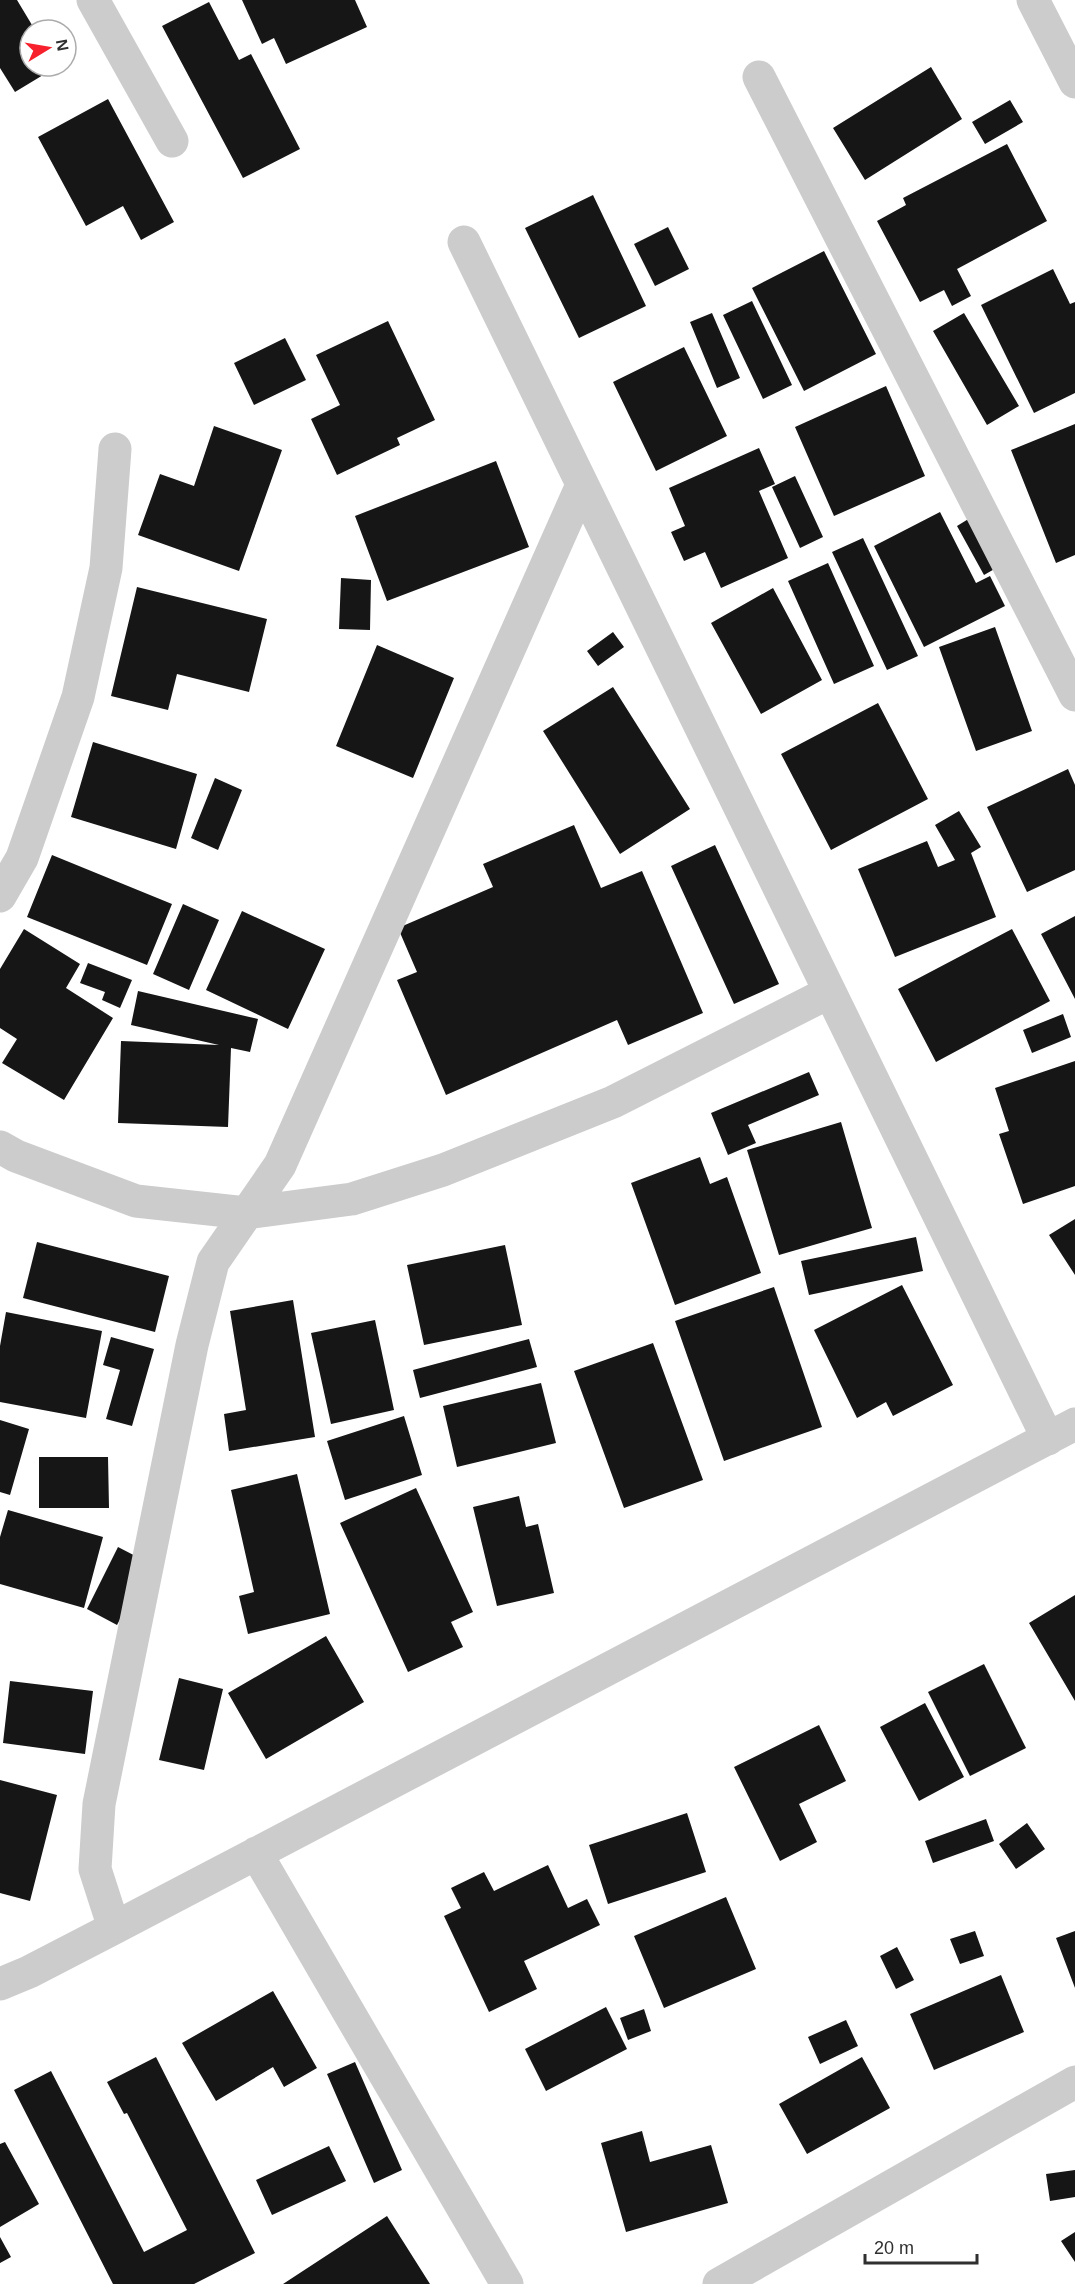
<svg xmlns="http://www.w3.org/2000/svg" width="1075" height="2284" viewBox="0 0 1075 2284" font-family="Helvetica,sans-serif">
  <style>
    .building { fill: #161616 }
    .lines { fill: none; stroke-linecap: round; stroke-linejoin: round }
    .minor { stroke: #ccc; stroke-width: 33 }
  </style>
  <rect width="100%" height="100%" fill="#fff"/>
  <!-- building -->
  <path class="building" d="M0,0H17L35,30H30V66H58L15,92L0,68Z
    M242,0H355L367,27L286,64L274,38L262,44Z
    M209,2L239,60L251,54L300,149L243,178L162,26Z
    M931,67L962,119L865,180L833,128Z
    M108,99L174,222L141,240L123,206L86,226L38,137Z
    M1010,100L1023,122L985,144L972,122Z
    M1007,144L1047,221L957,269L971,296L952,306L944,290L920,302L877,221L906,205L903,198Z
    M593,195L646,306L579,338L525,228Z
    M668,227L689,269L655,286L634,244Z
    M824,251L876,354L804,391L752,288Z
    M1053,269L1070,304L1075,302V393L1034,413L981,305Z
    M752,301L792,385L763,399L723,315Z
    M712,313L740,378L717,388L690,322Z
    M964,313L1019,406L987,425L933,331Z
    M388,321L435,420L397,438L400,445L337,475L311,419L340,405L316,355Z
    M285,338L306,380L254,405L234,363Z
    M684,347L727,436L656,471L613,382Z
    M886,386L925,476L834,516L795,427Z
    M1075,424V555L1056,563L1011,450Z
    M214,426L282,450L239,571L138,535L160,474L194,486Z
    M759,448L775,484L759,491L788,558L721,588L705,552L684,561L671,532L685,526L669,488Z
    M496,461L529,547L387,601L355,516Z
    M795,476L823,537L800,548L772,487Z
    M940,512L976,583L990,576L1005,606L924,647L874,546Z
    M970,518L998,567L984,575L957,526Z
    M863,538L918,656L887,670L832,552Z
    M828,563L874,666L834,684L788,581Z
    M341,578L371,580L370,630L339,629Z
    M137,587L267,619L249,692L177,674L168,710L111,696Z
    M773,588L822,680L761,714L711,623Z
    M995,627L1032,731L976,751L939,647Z
    M613,632L624,647L598,666L587,651Z
    M377,645L454,678L413,778L336,746Z
    M613,687L690,809L620,854L543,731Z
    M878,703L928,799L831,850L781,754Z
    M93,742L197,774L176,849L71,817Z
    M1068,769L1075,785V870L1027,892L987,807Z
    M215,778L242,790L218,850L191,838Z
    M959,811L981,847L971,853L996,917L895,957L858,869L927,841L938,867L955,860L935,825Z
    M574,825L601,888L642,871L703,1013L628,1045L617,1020L446,1095L397,980L417,972L398,928L493,887L483,864Z
    M715,845L779,984L734,1004L671,866Z
    M52,855L172,904L147,965L27,917Z
    M183,904L219,920L189,990L153,974Z
    M242,911L325,949L288,1029L206,990Z
    M1075,916V999L1041,934Z
    M24,929L80,964L66,988L113,1018L64,1100L2,1063L17,1039L0,1028V969Z
    M1012,929L1050,1001L936,1062L898,989Z
    M88,963L132,980L120,1008L102,1000L105,992L80,983Z
    M138,991L258,1019L250,1052L231,1048L228,1127L118,1123L121,1041L219,1045L131,1025Z
    M1063,1014L1071,1037L1032,1053L1023,1030Z
    M1075,1061V1186L1023,1204L999,1134L1009,1131L995,1088Z
    M809,1072L819,1095L748,1125L756,1143L728,1155L711,1113Z
    M841,1122L872,1228L779,1255L747,1150Z
    M700,1157L710,1184L727,1177L761,1273L675,1305L631,1183Z
    M1075,1219V1275L1049,1235Z
    M916,1237L923,1271L809,1295L801,1261Z
    M37,1242L169,1276L155,1332L23,1298Z
    M505,1245L522,1325L424,1345L407,1265Z
    M902,1285L953,1385L893,1416L886,1402L857,1418L814,1330Z
    M774,1287L822,1427L724,1461L675,1321Z
    M293,1300L315,1437L229,1451L224,1414L246,1410L230,1311Z
    M6,1312L102,1331L86,1418L0,1402V1346Z
    M375,1320L394,1410L331,1424L311,1333Z
    M111,1337L154,1349L132,1426L106,1419L120,1370L103,1365Z
    M529,1339L537,1367L420,1398L413,1370Z
    M653,1343L703,1480L624,1508L574,1371Z
    M541,1383L556,1443L457,1467L443,1406Z
    M404,1416L422,1475L345,1500L327,1441Z
    M0,1420L29,1429L10,1495L0,1492Z
    M39,1457H108L109,1508H39Z
    M297,1474L330,1614L248,1634L239,1596L254,1592L231,1490Z
    M416,1488L473,1612L451,1622L463,1647L408,1672L340,1523Z
    M519,1496L526,1527L538,1524L554,1593L497,1606L473,1507Z
    M8,1510L103,1537L84,1608L0,1584V1537Z
    M118,1547L149,1563L117,1625L87,1609Z
    M1075,1595V1701L1029,1623Z
    M326,1636L364,1702L266,1759L228,1693Z
    M984,1664L1026,1748L970,1776L928,1692Z
    M179,1678L223,1689L204,1770L159,1760Z
    M10,1681L93,1691L85,1754L3,1743Z
    M925,1703L964,1777L919,1801L880,1727Z
    M819,1725L846,1781L799,1804L817,1842L780,1861L734,1767Z
    M0,1780L57,1795L30,1901L0,1893Z
    M687,1813L706,1872L608,1904L589,1845Z
    M986,1819L994,1841L933,1863L925,1841Z
    M1027,1823L1045,1849L1016,1869L999,1844Z
    M548,1865L568,1908L587,1899L600,1925L524,1961L537,1989L489,2012L444,1916L461,1908L451,1888L484,1872L494,1891Z
    M726,1897L756,1969L664,2008L634,1936Z
    M975,1931L984,1956L960,1964L950,1939Z
    M1075,1931V1988L1056,1938Z
    M897,1947L914,1980L896,1989L880,1956Z
    M1001,1975L1024,2032L934,2070L910,2014Z
    M273,1991L317,2068L284,2087L273,2067L216,2101L182,2043Z
    M606,2007L627,2049L546,2091L525,2049Z
    M644,2009L651,2031L628,2040L620,2018Z
    M846,2020L858,2046L820,2064L808,2037Z
    M156,2057L255,2253L194,2284H113L14,2090L51,2071L144,2252L187,2230L127,2113L124,2114L107,2082Z
    M862,2057L890,2108L807,2154L779,2104Z
    M355,2062L402,2170L374,2183L327,2074Z
    M642,2131L650,2162L711,2145L728,2203L626,2232L601,2143Z
    M5,2142L39,2204L0,2227V2144Z
    M329,2146L346,2181L272,2215L256,2180Z
    M1075,2170V2197L1050,2201L1046,2174Z
    M387,2216L430,2284H283Z
    M1075,2232V2262L1061,2241Z
    M0,2237L11,2257L0,2263Z"/>
  <g class="lines">
    <!-- minor -->
    <path class="minor" d="M93,0L172,141
      M1033,0L1075,82
      M759,77L1075,695
      M464,242L1048,1439
      M0,896L22,858L78,697L106,568L115,449
      M0,1147L16,1156L136,1201L246,1213L352,1199L443,1170L613,1102L830,992
      M256,1853L507,2284
      M114,1928L95,1869L99,1804L192,1345L213,1262L280,1165L582,485
      M0,1984L29,1972L114,1928L1075,1424
      M719,2284L1075,2082"/>
  </g>
  <!-- north arrow -->
  <g transform="translate(48 48) rotate(79)"><circle r="28" fill="#ffffff" stroke="#acacac" stroke-width="1.5"/>
  <path d="M0-4.5L10 22L0 15L-10 22Z" fill="#f6212d"/>
  <text y="-9" font-size="16" font-weight="bold" text-anchor="middle" fill="#2f2f2f">N</text>
  </g>
  <!-- scale -->
  <path d="M865 2254v9h112v-9" fill="none" stroke="#2f2f2f" stroke-width="3"/>
  <text x="874" y="2254" font-size="18" fill="#2f2f2f" stroke="#ffffff" stroke-width="4.5" paint-order="stroke">20 m</text>
</svg>
